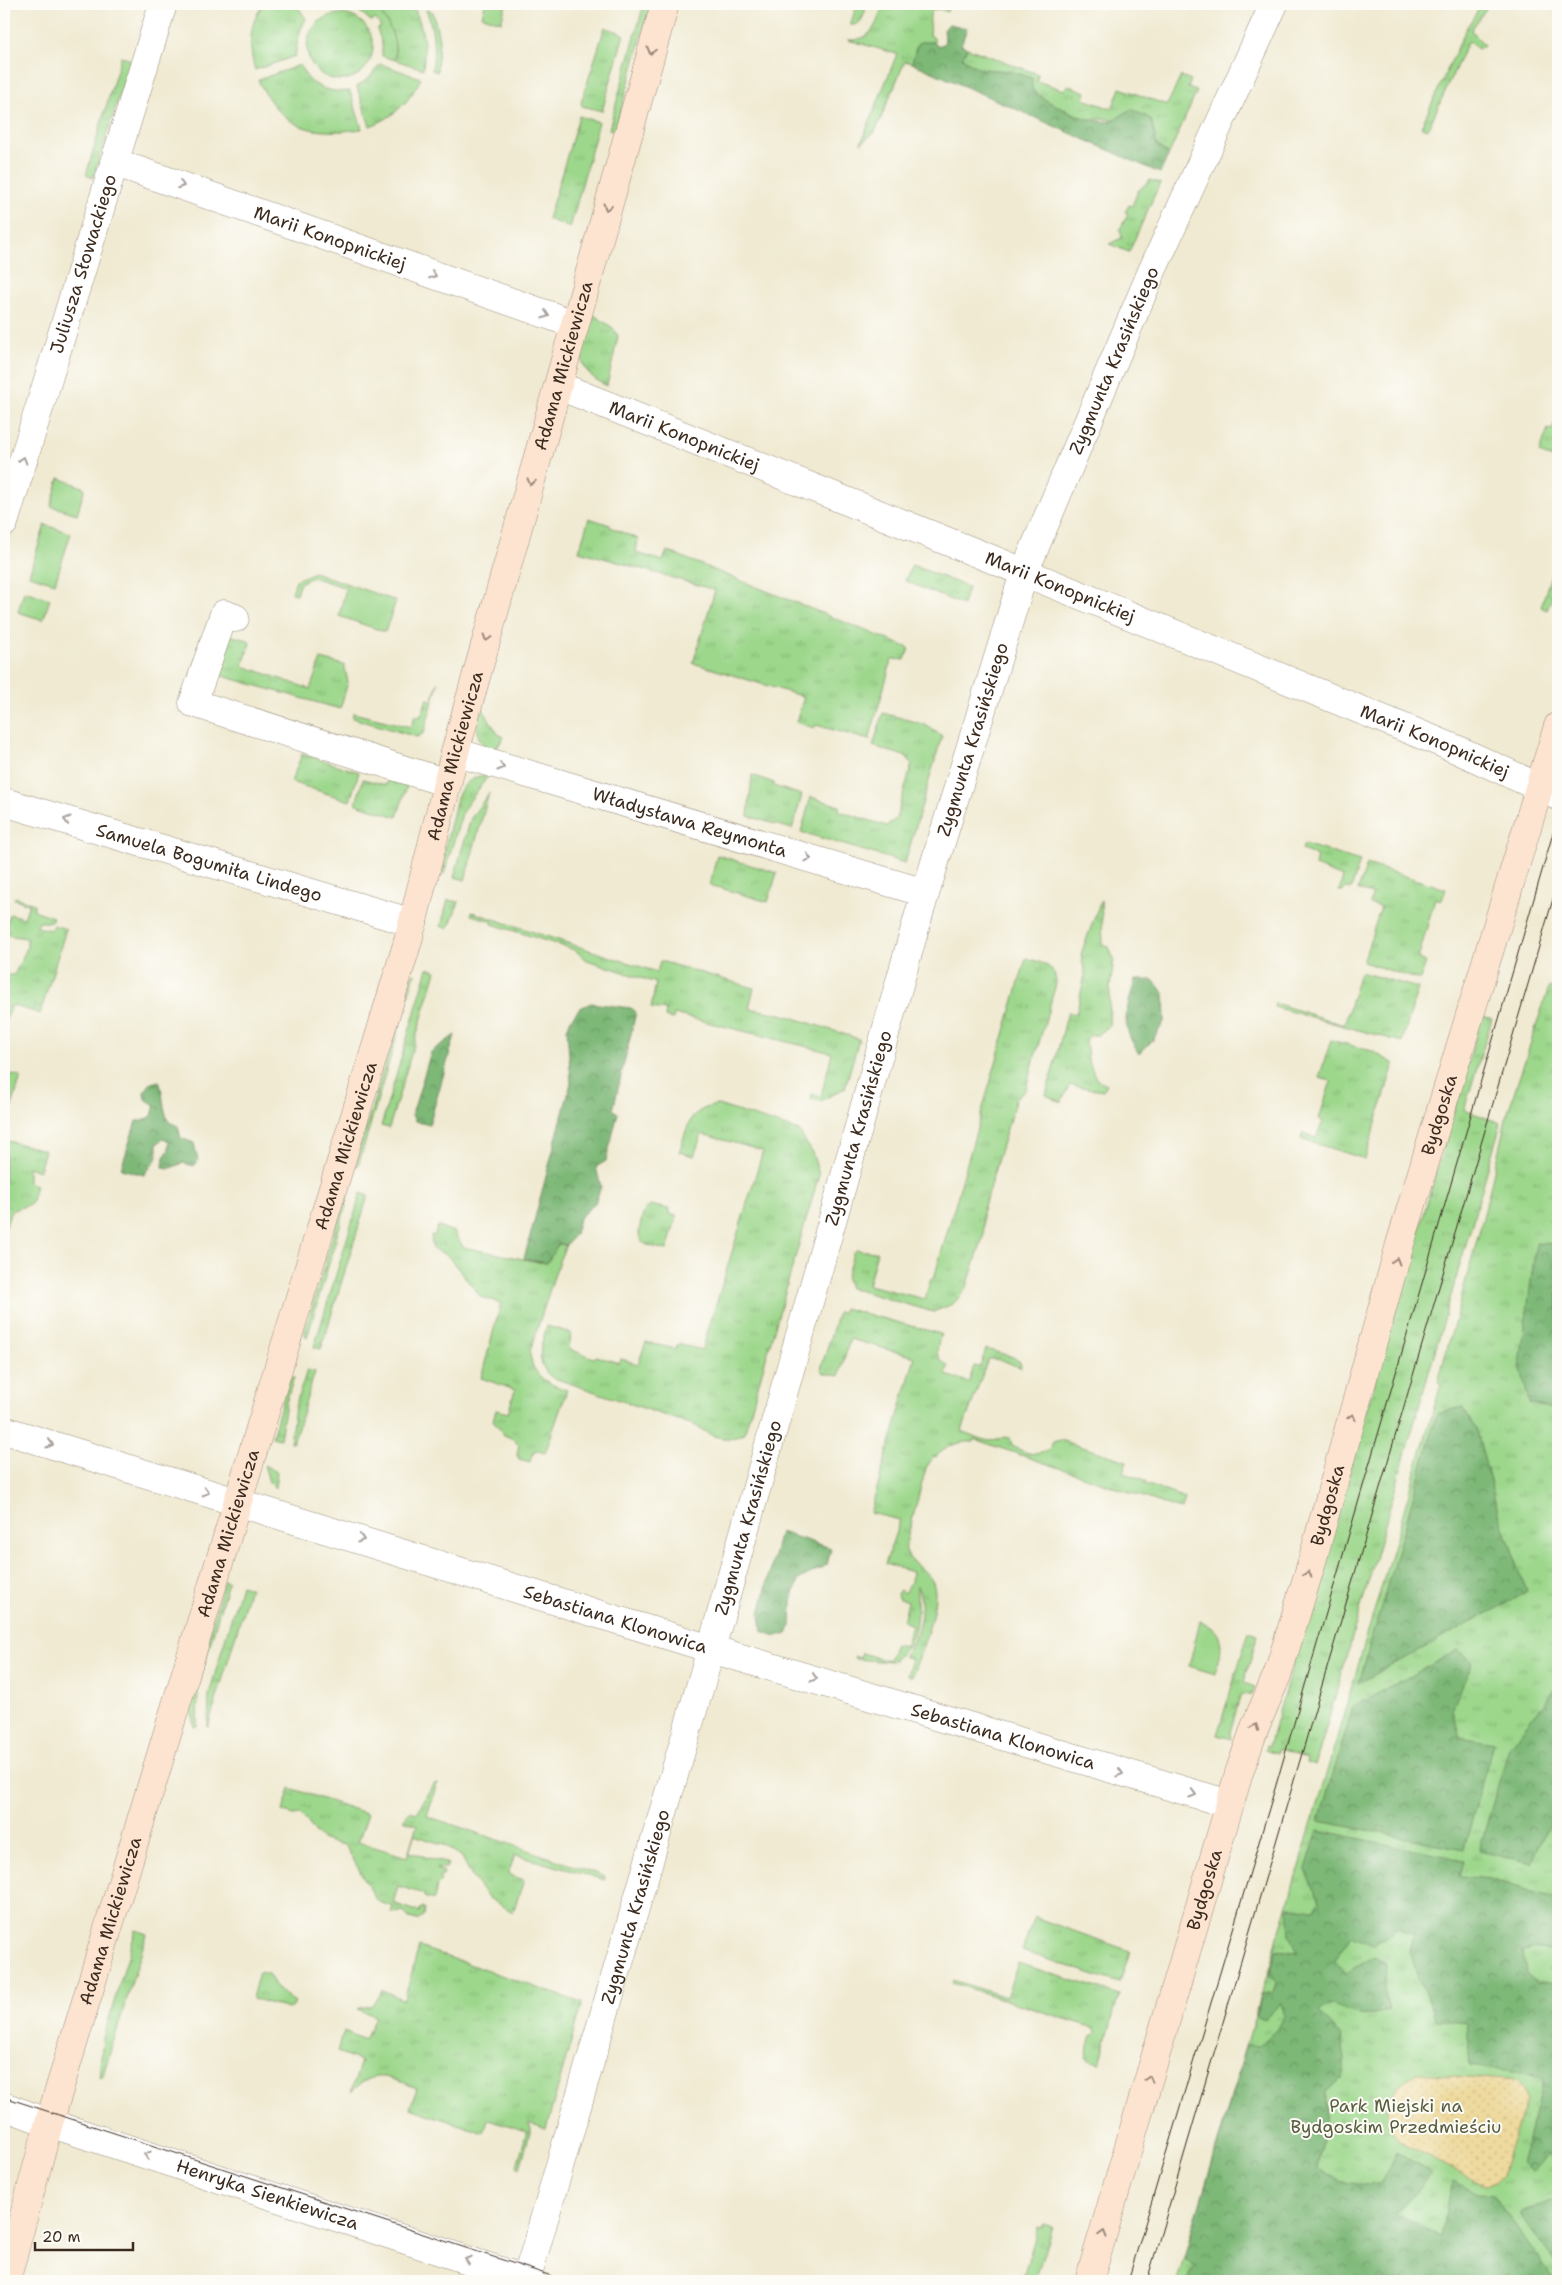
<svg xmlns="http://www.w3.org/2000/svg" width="1562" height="2285" viewBox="0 0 1562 2285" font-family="'Shantell Sans',sans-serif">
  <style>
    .grass { fill: url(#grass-tufts); stroke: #6c8054 }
    .forest { fill: url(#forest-crowns); stroke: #5c714a }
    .sand { fill: url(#sand-dots); stroke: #94825e }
    .garden { fill: #9cd78b; stroke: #6c8054 }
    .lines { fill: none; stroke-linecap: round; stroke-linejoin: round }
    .street-casing { stroke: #968a78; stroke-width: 29 }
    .secondary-casing { stroke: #968a78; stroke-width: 29 }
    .street { stroke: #fff; stroke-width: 28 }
    .secondary { stroke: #fde4d1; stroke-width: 28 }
    .tram { stroke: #3b2a1e; stroke-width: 1 }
    .oneway { stroke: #9c8778 }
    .oneway2 { stroke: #a79f9a }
    .labels { text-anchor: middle; stroke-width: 4; stroke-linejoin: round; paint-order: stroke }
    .street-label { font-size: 18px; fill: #3b2a1e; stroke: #fdfcf7 }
    .park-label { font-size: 18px; fill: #585e3f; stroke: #fdfcf7 }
  </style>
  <defs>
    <pattern id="grass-tufts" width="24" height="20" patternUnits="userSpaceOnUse" patternTransform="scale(1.25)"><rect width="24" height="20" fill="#9cd78b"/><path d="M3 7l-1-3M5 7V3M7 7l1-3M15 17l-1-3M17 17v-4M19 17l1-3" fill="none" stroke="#87b978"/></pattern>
    <pattern id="forest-crowns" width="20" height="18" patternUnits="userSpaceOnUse" patternTransform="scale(1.25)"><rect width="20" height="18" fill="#7db877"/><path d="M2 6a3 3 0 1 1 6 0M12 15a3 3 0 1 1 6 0" fill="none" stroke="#689661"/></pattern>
    <pattern id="sand-dots" width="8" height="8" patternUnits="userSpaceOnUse" patternTransform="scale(1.25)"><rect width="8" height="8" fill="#eeda9e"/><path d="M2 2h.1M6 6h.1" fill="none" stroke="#cdbb88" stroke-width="1.8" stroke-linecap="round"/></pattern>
  </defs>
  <rect width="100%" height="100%" fill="#fdfcf7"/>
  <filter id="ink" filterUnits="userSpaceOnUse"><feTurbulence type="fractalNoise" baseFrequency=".02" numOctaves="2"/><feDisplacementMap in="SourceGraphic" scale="10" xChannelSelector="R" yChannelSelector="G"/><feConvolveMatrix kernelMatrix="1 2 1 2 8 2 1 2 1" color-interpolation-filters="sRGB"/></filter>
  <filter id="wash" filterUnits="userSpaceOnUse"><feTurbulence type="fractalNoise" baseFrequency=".0096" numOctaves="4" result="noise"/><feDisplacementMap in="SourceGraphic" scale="20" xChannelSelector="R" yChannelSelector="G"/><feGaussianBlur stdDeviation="1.12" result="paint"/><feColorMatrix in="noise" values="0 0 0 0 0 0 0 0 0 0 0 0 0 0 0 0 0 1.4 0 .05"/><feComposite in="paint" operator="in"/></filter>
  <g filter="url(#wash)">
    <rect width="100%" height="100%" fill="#f0ead2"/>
    <!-- grass -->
    <path class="grass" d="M263,4H296L306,19L300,31L295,56L255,70C248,46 249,24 263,4Z
      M371,4H412C423,24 426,46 423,69L395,60C397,37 388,18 371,4Z
      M644,4H651L615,131L609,129Z
      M851,4H867C864,14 863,26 850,25L857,5Z
      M883,4H949L947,12L940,9L932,10C927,19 932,25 930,35L934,38V42L920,43L916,48L912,63L905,61L875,132L861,143L897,54L848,40C872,41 877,24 883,4Z
      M1482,4H1489L1471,30L1484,45L1478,49L1468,41L1428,129L1421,127L1467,27Z
      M307 47a33 33 0 1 1 66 0a33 33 0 1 1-66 0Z
      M605,27L624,34L602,111L582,106L581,103Z
      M967,48L1038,74L1037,81L1064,90L1067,85L1086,92L1084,99L1112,109L1120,88L1167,105L1181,76L1191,80L1188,88L1197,91L1169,154L1157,146L1151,119H1086L1046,101L1011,71L980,69L962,58Z
      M121,56L131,60L93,178L86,175Z
      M380,64L421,78C410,101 394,118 370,126L357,87L370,77Z
      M300,65C309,87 328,93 350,91L362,129C310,136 282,129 258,80Z
      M579,116L599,122L570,228L548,219Z
      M1150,180L1160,183L1129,252L1109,244L1122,238L1120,229L1128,214L1125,212L1129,205L1132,206L1138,191Z
      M591,313L613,328L618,336L607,386C593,379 583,371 581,354Z
      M1558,415V460L1539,453L1548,429L1552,430Z
      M589,518L610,525V527L638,539L636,553L663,561L667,551L909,648L905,660L892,659L869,740L816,725L814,728L796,722L804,697L693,663L715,590L579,551Z
      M1558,552V582L1547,610L1541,607Z
      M912,565L968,587L963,605L905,581Z
      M229,635L248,640L250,643L243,666L310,689L321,659L344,665L348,682L340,709L215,674Z
      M438,683L424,733L417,737L352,718L353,713L411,727L415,716H421L427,699L432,700Z
      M481,706L498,734L504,737L495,751C472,744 477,725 481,706Z
      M883,713L926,725L942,736L905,863L801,832L811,797L840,806L839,811L887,826L896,819L912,764L907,757L873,746Z
      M302,754L359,772L350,801L291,782Z
      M752,775L774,783L773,786L802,795L792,829L748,816Z
      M479,776H488L463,810L444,874L439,873L457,798C462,786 467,781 479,776Z
      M363,779L386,785L388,780L407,786L397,817L356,804Z
      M489,793L465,880L454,877L471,818Z
      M1304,844L1360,861L1351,889L1345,888L1343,892L1339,891L1343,877L1315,866L1317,856L1302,850Z
      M717,855L777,873L768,902L710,885Z
      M1367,864L1446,889L1442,900L1435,898L1418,959L1426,962L1420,980L1363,962L1381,907L1370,904L1372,894L1358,890Z
      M15,897L34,904V910L53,917L51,922H39L37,927L50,930L53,925L66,929L40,1014L12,1005L4,1024V975H14L27,948V938L4,935L10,914L24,918L29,904L14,899Z
      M448,900L459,902L448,929L441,926Z
      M1101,900L1103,944L1108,947L1114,959L1110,987L1109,1026L1098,1035H1090L1086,1040L1088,1059L1096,1079L1107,1084L1103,1091L1070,1085L1061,1102L1046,1095L1068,1012L1076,1014L1085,975L1081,954Z
      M472,912L657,972L660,961L754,988L749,1008L785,1015L859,1039L845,1088L821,1101L811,1099L812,1094L821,1096L832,1053L674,1014L673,1019L665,1017L666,1010L651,1008L656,983L587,960L575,950L492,924V921L471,915Z
      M1026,958C1042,963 1056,965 1056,984L1025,1091L1016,1098L982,1213L984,1234L967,1287L961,1295L953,1304L933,1312L850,1288L846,1279L853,1253L856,1250L877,1252L868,1285L925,1299L931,1278H934Z
      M428,968L436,971L389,1128L381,1126Z
      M1360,972L1418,988L1402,1042L1274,1007L1275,1003L1344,1025Z
      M415,974L358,1166H354L412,975Z
      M1558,980V2281H1177L1441,1384L1438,1382L1484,1214L1507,1115L1549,987L1556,989Z
      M1477,1014L1492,1019L1464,1110L1501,1123L1315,1766L1306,1763L1307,1758L1278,1750L1276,1753L1265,1749L1266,1745L1269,1746L1476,1035Z
      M1331,1040L1372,1051L1394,1064L1365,1159L1301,1139L1303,1133L1316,1138L1323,1121L1319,1119L1331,1081L1319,1078Z
      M4,1072L21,1077L4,1132Z
      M718,1105L799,1131L812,1152L819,1175L744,1434C725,1443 712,1436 696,1426L551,1377C534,1361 541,1346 547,1326L571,1333L569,1349L594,1358L596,1356L619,1363L621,1359L638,1364L646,1342L675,1349L678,1344L702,1350L763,1151L702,1134L694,1156L679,1152C688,1127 688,1109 718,1105Z
      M4,1140L45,1150L39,1171L28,1167V1182L36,1185L31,1204L11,1211L4,1232Z
      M361,1193L368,1196L321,1349L314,1347Z
      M345,1194L349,1195L307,1338L304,1334Z
      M650,1205L669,1209V1214L677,1216L667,1250C647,1245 634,1246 641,1222C643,1215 644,1210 650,1205Z
      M438,1226L454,1232L463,1247L538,1262L547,1263L558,1244L566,1245L559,1261L530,1351C531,1376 546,1383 567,1390L545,1453L535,1450L530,1462L519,1459L517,1455L519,1444L516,1443V1440L504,1435L493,1420L496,1410L508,1413L515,1390L481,1378L501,1303L481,1297L447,1255L433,1249L431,1235L434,1236Z
      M844,1308L941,1334C936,1352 934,1354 948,1366L946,1375L969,1382L974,1366L980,1367L986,1349L1013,1357L1020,1362L1021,1368L1002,1360L988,1359L962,1431C977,1437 990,1446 1004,1437L1010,1438L1012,1446C1026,1453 1034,1457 1049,1450L1053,1442L1060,1440L1127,1461L1123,1473L1146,1480L1145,1484L1185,1498L1182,1510L974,1439V1442C959,1441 946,1446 936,1457L934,1456L926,1468L905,1547C908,1564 922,1566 931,1579C945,1597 918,1657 912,1677L907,1675L912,1659L903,1656C918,1640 927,1608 917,1586C917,1619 920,1641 891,1662L855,1659L854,1656L860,1658L862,1653L888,1661L895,1644L905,1646L912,1625L903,1621L908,1602L898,1598L897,1594L900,1590L904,1593L911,1582L912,1572L885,1564L900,1520L870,1513L915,1357L850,1339L839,1376L824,1373L821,1369L838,1312L842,1313Z
      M307,1370L315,1372L293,1443L290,1442L295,1407Z
      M294,1377L286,1403L280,1439L272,1437L289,1378Z
      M264,1465L277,1472L275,1488L269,1482Z
      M224,1580L228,1582L198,1686L197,1726L194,1727L190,1704Z
      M241,1585L250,1588L208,1727L209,1694Z
      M1249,1631L1258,1634L1244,1683L1255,1687L1252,1695L1241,1694L1230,1732L1231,1739L1217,1735Z
      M437,1783L427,1816L598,1874L605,1877V1880L515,1855L508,1874L524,1880L513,1912L487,1897L472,1877L462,1857L444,1845L414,1835L409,1852L439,1861L440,1860L448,1864L446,1868H435L444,1872L443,1876L439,1877L441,1881L437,1886L434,1900L424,1897V1894L398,1886L393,1903L419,1912L422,1907L425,1908L424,1915L417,1920L409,1918L404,1911L395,1913L391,1912L393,1907L377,1901L345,1845C311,1840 321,1835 300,1814L293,1815L283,1811L290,1788L368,1814L358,1842L407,1857L417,1825L403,1820L410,1811L417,1813L433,1784Z
      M1034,1917L1130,1951L1120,1983L1022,1951Z
      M136,1930L147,1934L102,2078L99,2077L103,2038Z
      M419,1947L582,2003L546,2129L529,2123L531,2129L520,2168L517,2166L527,2131L488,2119L484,2133L410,2108L417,2088C389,2077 375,2068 351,2092L361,2061L337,2052L344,2031L365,2040L375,2016L357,2009L372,2005L382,1990L404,2000Z
      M1018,1963L1119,1995L1100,2063L1088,2060L1086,2057L1092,2035H1095L1096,2032L1094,2028L952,1983L953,1980L1006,1997Z
      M259,1972L268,1974L278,1990L295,2002L293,2007L288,2009L252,1998Z
      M1044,2223L1052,2226L1035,2281H1022L1038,2227L1042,2228Z"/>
    <!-- forest -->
    <path class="forest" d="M949,24L967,28L961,45L967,48L962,58L980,69L1011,71L1032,78V90C1049,104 1088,125 1111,121C1117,119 1125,113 1131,109L1151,119L1157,146L1169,154L1160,173L912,63L916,48L920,42H934L937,46L944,44L945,38L944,30Z
      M1135,980H1153L1164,993L1165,1020L1153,1040L1139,1054C1119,1022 1126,1014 1135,980Z
      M591,1003L631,1008L636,1012L613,1110L618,1113L606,1161L596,1167L601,1187L595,1203L579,1218L575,1234L566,1245L558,1244L547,1263L524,1259L571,1083L567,1029L571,1019L580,1008Z
      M455,1035L429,1125L415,1121L412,1115L431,1052Z
      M159,1081C164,1095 162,1108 169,1122L178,1126L181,1138L194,1143L198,1161L194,1166L183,1163L168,1169L163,1167L164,1157L169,1150V1142L163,1139L157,1144V1158L144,1175L121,1169L136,1121H143L152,1116L155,1105L145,1099L144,1092L151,1083Z
      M1536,1243L1558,1244V1411L1529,1403L1520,1364Z
      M1462,1407L1477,1431L1497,1508L1527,1592L1359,1683L1437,1414Z
      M780,1532L831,1548L827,1565L798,1580L792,1602L791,1626L787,1633L776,1636L762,1631L760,1613Z
      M1458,1650L1473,1661L1452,1709L1460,1737L1493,1743L1464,1849L1319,1821L1353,1707Z
      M1558,1686V1805L1531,1863L1479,1851L1509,1747Z
      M1318,1830L1463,1860L1459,1876L1490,1879L1558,1899V1952L1533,1948L1523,1953L1526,1973L1538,1982H1558V2162L1555,2163L1548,2153L1532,2173L1522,2163L1543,2080L1528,2074L1470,2066L1467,2023L1437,2020L1418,1978L1410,1950L1414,1935L1399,1928L1374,1945L1352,1935L1335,1961L1346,1973L1374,1956L1385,1962L1384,1983L1389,2010C1366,2019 1351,2013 1330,2004L1319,2012L1341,2036L1345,2058L1343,2076L1326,2092L1325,2130L1318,2167C1335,2182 1360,2188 1382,2183L1396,2152L1432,2173L1394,2215L1415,2222L1430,2233L1440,2237L1453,2181L1477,2193L1493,2194L1555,2281H1187L1195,2267L1184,2258L1247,2045L1259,2046L1279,2027L1285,2017L1281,2003L1264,2020L1256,2017L1262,1994L1274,1992L1277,1982L1268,1976L1276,1950L1298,1952L1290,1935L1288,1907L1313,1909L1319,1902L1306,1869Z
      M1558,2198V2267L1519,2214Z"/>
    <!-- sand -->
    <path class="sand" d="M1418,2073L1516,2081L1523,2089L1526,2100L1502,2175L1495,2182L1484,2185L1399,2141L1386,2122L1388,2100L1397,2085Z"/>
    <!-- garden -->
    <path class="garden" d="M357,4H371C388,18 397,37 395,60L382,56V44L377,29L381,27L376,19L371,21L357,9Z
      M485,4H506L501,22L482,16Z
      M426,10L433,12L439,39L437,72L432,70C435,50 434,28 426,10Z
      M59,478L85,488L77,514L51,506Z
      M45,525L71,533L55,583L29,575Z
      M314,572L396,601L385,632L339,616L346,588L312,577L300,583L296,594L292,593L296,580Z
      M24,591L50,599L43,620L18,612Z
      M1200,1621C1228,1632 1222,1651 1215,1674L1189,1666Z"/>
  </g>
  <g filter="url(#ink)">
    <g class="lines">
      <!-- street casing -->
      <g class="street-casing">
        <g id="street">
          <path id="s1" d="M114,162L574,324"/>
          <path id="s2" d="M559,386L999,562L1456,749L1558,796"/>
          <path id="s3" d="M4,523L163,4"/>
          <path d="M235,618L224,614L193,703L447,783"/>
          <path id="s4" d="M455,752L925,893"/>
          <path id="s5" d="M4,802L413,923"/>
          <path id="s6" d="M4,1430L711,1649L1229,1804"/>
          <path id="s7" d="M4,2106L49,2123L531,2281"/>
          <path id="s8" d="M526,2281L711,1649L919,914L1024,573L1152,271L1274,4"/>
        </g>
      </g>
      <!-- secondary casing -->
      <g class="secondary-casing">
        <g id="secondary">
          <path id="s9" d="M6,2281L49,2123L408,941L455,752L665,4"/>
          <path id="s10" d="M1089,2281L1239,1773L1255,1727L1278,1673L1311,1565L1400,1244L1558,726"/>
        </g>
      </g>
      <!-- street -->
      <use href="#street" class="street"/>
      <!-- secondary -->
      <use href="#secondary" class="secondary"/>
      <!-- tram -->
      <path class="tram" d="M4,2097L567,2281
        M1128,2281L1276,1785L1558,816
        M1147,2281L1558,882"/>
    </g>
    <!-- one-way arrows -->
    <defs><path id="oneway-chevron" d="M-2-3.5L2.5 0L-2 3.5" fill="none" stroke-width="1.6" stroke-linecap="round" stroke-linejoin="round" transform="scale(1.25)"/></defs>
    <g class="oneway">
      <use href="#oneway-chevron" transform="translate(651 51) rotate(106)"/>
      <use href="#oneway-chevron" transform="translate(607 207) rotate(106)"/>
      <use href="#oneway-chevron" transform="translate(531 482) rotate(106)"/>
      <use href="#oneway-chevron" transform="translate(487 638) rotate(106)"/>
      <use href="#oneway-chevron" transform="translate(1396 1261) rotate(-74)"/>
      <use href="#oneway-chevron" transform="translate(1352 1417) rotate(-74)"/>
      <use href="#oneway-chevron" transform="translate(1308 1574) rotate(-73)"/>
      <use href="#oneway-chevron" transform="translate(1255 1727) rotate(-69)"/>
      <use href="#oneway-chevron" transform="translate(1149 2079) rotate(-74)"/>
      <use href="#oneway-chevron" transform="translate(1103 2234) rotate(-74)"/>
    </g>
    <g class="oneway2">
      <use href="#oneway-chevron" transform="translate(181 185) rotate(20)"/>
      <use href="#oneway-chevron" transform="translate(433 275) rotate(20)"/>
      <use href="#oneway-chevron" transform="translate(546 315) rotate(18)"/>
      <use href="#oneway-chevron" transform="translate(23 460) rotate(-73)"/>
      <use href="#oneway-chevron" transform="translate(501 767) rotate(17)"/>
      <use href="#oneway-chevron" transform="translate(67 820) rotate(-164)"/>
      <use href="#oneway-chevron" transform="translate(808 858) rotate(17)"/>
      <use href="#oneway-chevron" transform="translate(50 1444) rotate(17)"/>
      <use href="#oneway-chevron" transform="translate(206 1492) rotate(16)"/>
      <use href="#oneway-chevron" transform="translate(361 1539) rotate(17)"/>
      <use href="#oneway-chevron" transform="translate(814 1678) rotate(17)"/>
      <use href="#oneway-chevron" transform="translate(1120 1773) rotate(17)"/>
      <use href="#oneway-chevron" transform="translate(1193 1794) rotate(16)"/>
      <use href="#oneway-chevron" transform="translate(147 2155) rotate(-162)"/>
      <use href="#oneway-chevron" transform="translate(468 2260) rotate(-162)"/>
    </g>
  </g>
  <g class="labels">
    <!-- street labels -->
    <g class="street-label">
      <text dy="6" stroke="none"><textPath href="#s1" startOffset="229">Marii Konopnickiej</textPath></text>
      <text dy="6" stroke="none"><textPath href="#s3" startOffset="271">Juliusza Słowackiego</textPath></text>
      <text dy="6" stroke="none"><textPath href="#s8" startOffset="2010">Zygmunta Krasińskiego</textPath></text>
      <text dy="6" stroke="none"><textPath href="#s9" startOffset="1995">Adama Mickiewicza</textPath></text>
      <text dy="6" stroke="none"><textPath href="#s2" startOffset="135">Marii Konopnickiej</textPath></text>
      <text dy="6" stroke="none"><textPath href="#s2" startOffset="540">Marii Konopnickiej</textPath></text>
      <text dy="6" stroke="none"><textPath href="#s8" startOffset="1605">Zygmunta Krasińskiego</textPath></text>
      <text dy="6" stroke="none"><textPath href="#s2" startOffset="945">Marii Konopnickiej</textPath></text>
      <text dy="6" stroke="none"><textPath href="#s9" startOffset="1590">Adama Mickiewicza</textPath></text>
      <text dy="6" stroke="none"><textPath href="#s4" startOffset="245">Władysława Reymonta</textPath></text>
      <text dy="6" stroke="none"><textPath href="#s5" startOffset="214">Samuela Bogumiła Lindego</textPath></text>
      <text dy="6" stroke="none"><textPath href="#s10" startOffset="1218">Bydgoska</textPath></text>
      <text dy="6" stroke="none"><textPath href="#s8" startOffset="1200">Zygmunta Krasińskiego</textPath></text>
      <text dy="6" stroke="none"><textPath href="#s9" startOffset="1185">Adama Mickiewicza</textPath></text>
      <text dy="6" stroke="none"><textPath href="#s10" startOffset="812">Bydgoska</textPath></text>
      <text dy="6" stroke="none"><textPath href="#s8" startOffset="795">Zygmunta Krasińskiego</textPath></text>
      <text dy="6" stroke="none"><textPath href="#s9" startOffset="780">Adama Mickiewicza</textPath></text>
      <text dy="6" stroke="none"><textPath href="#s6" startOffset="640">Sebastiana Klonowica</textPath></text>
      <text dy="6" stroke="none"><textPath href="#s6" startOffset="1045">Sebastiana Klonowica</textPath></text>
      <text dy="6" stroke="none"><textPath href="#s10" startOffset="408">Bydgoska</textPath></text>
      <text dy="6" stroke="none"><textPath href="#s8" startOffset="390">Zygmunta Krasińskiego</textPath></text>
      <text dy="6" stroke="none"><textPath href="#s9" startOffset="375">Adama Mickiewicza</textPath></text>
      <text dy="6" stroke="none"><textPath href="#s7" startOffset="278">Henryka Sienkiewicza</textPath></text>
    </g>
    <!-- park labels -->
    <g class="park-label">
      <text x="1396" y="2112">Park Miejski na<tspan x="1396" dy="21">Bydgoskim Przedmieściu</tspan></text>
    </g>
  </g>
  <!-- margin -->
  <rect width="1562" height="2285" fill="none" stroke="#fdfcf7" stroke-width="20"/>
  <!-- scale -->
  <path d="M35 2242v8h98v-8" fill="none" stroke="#3b2a1e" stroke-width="2.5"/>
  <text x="42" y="2242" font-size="15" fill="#3b2a1e" stroke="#fdfcf7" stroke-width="4" paint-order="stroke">20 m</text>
</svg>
